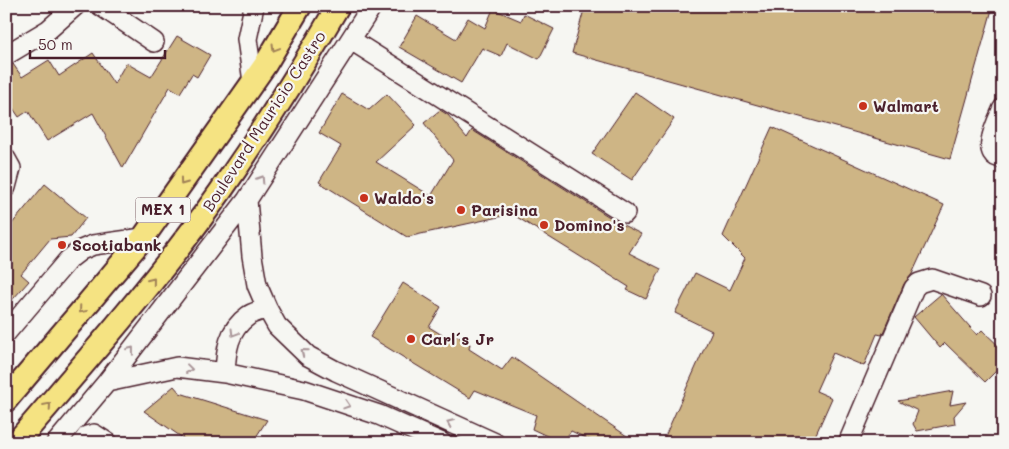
<svg xmlns="http://www.w3.org/2000/svg" width="1009" height="449" viewBox="0 0 1009 449" font-family="Mali,sans-serif">
  <style>
    .building { fill: #ceb585; stroke: #4a1f2b }
    .lines { fill: none; stroke-linecap: round; stroke-linejoin: round }
    .minor-casing { stroke: #4a1f2b; stroke-width: 22 }
    .major-casing { stroke: #4a1f2b; stroke-width: 26 }
    .minor { stroke: #f6f6f2; stroke-width: 19 }
    .major { stroke: #f5e382; stroke-width: 22 }
    .oneway { stroke: #a08156 }
    .oneway2 { stroke: #a99598 }
    .poi-dot { fill: #c8321e; stroke: #f6f6f2; stroke-width: 2 }
    .labels { text-anchor: middle; stroke-width: 4.5; stroke-linejoin: round; paint-order: stroke }
    .shield { fill: #f6f6f2; stroke: #7e6067; stroke-width: 1 }
    .shield-label { font-size: 15px; font-weight: bold; fill: #4a1f2b }
    .poi-label { font-size: 16px; font-weight: bold; fill: #4a1f2b; stroke: #f6f6f2; text-anchor: start }
    .street-label { font-size: 16px; fill: #4a1f2b; stroke: #f6f6f2 }
  </style>
  <rect width="100%" height="100%" fill="#f6f6f2"/>
  <filter id="ink" filterUnits="userSpaceOnUse"><feTurbulence type="fractalNoise" baseFrequency=".02" numOctaves="2"/><feDisplacementMap in="SourceGraphic" scale="10" xChannelSelector="R" yChannelSelector="G"/><feConvolveMatrix kernelMatrix="1 2 1 2 8 2 1 2 1" color-interpolation-filters="sRGB"/></filter>
  <g filter="url(#ink)">
    <!-- building -->
    <path class="building" d="M585,6H993L950,159L572,53Z
      M493,9L521,21L524,14L554,29L539,59L507,43L501,56L482,48L461,83L399,47L417,16L456,39L468,18L485,28Z
      M177,36L210,55L197,77L192,74L180,93L170,87L123,168L93,113L47,141L28,111L19,117L6,98V66L13,64L22,77L49,60L59,76L93,53L114,84L126,63L151,77Z
      M635,92L674,119L632,180L592,154Z
      M342,94L369,110L387,94L416,125L376,162L431,196L453,160L424,123L440,110L448,115L467,138L472,130L619,223L641,234L629,253L661,269L646,299L627,290L629,287L512,214L407,237L319,182L341,146L319,133Z
      M772,127L944,205L912,274L904,284L882,335L877,334L864,366L833,353L816,391L832,398L812,443H662L712,331L675,313L695,273L730,290L745,258L723,236Z
      M45,184L86,218L71,237L50,239L21,274L29,281L6,307V231Z
      M403,283L441,307L429,327L452,341L456,335L470,344L469,349L502,370L512,357L637,443H597L571,431L562,443L532,429L536,415L475,390L470,398L370,337Z
      M941,294L977,335L982,330L1003,350V364L985,382L945,343L940,348L914,317Z
      M174,386L180,393L267,420L252,443H190L144,411Z
      M953,391L950,405L966,402L954,416L955,424L917,431L913,424L918,411L898,401Z"/>
    <g class="lines">
      <!-- minor casing -->
      <g class="minor-casing">
        <path id="minor" d="M101,6L154,42
          M351,40L625,213
          M6,55L48,30L75,6
          M253,82L247,39L254,6
          M1003,108C998,120 978,157 1003,158
          M6,159L11,168L6,187
          M247,200L252,256L257,285L267,308L277,326L308,356L336,371L495,443
          M6,333L68,260L81,250L93,245L143,238
          M225,373C226,351 228,330 248,316C253,312 261,311 267,308
          M107,382L177,367L225,373L304,390L379,415L442,443
          M56,443L107,382L247,200L372,6
          M82,443L87,436L94,434L108,443
          M848,443L914,288L919,283L932,279L981,296"/>
      </g>
      <!-- major casing -->
      <g class="major-casing">
        <path id="major" d="M6,400L143,238L265,65L300,6
          M16,443C86,361 158,280 220,192C262,132 301,70 338,6"/>
      </g>
      <!-- minor -->
      <use href="#minor" class="minor"/>
      <!-- major -->
      <use href="#major" class="major"/>
    </g>
    <!-- one-way arrows -->
    <defs><path id="oneway-chevron" d="M-2-3.5L2.5 0L-2 3.5" fill="none" stroke-width="1.6" stroke-linecap="round" stroke-linejoin="round" transform="scale(1.25)"/></defs>
    <g class="oneway">
      <use href="#oneway-chevron" transform="translate(275 48) rotate(121)"/>
      <use href="#oneway-chevron" transform="translate(183 182) rotate(126)"/>
      <use href="#oneway-chevron" transform="translate(152 281) rotate(-51)"/>
      <use href="#oneway-chevron" transform="translate(82 310) rotate(130)"/>
      <use href="#oneway-chevron" transform="translate(48 406) rotate(-49)"/>
    </g>
    <g class="oneway2">
      <use href="#oneway-chevron" transform="translate(261 179) rotate(-57)"/>
      <use href="#oneway-chevron" transform="translate(234 333) rotate(121)"/>
      <use href="#oneway-chevron" transform="translate(131 350) rotate(-52)"/>
      <use href="#oneway-chevron" transform="translate(304 352) rotate(-141)"/>
      <use href="#oneway-chevron" transform="translate(189 369) rotate(7)"/>
      <use href="#oneway-chevron" transform="translate(347 405) rotate(18)"/>
      <use href="#oneway-chevron" transform="translate(450 423) rotate(-156)"/>
    </g>
  </g>
  <!-- markers -->
  <g class="poi-dot">
    <circle cx="863" cy="106" r="5"/>
    <circle cx="364" cy="198" r="5"/>
    <circle cx="461" cy="210" r="5"/>
    <circle cx="544" cy="225" r="5"/>
    <circle cx="62" cy="245" r="5"/>
    <circle cx="411" cy="339" r="5"/>
  </g>
  <g class="labels">
    <!-- shield labels -->
    <rect class="shield" x="135.5" y="197.5" width="55" height="25" rx="4"/>
    <g class="shield-label">
      <text x="163" y="215">MEX 1</text>
    </g>
    <!-- poi labels -->
    <g class="poi-label">
      <text x="873" y="112">Walmart</text>
      <text x="374" y="204">Waldo's</text>
      <text x="471" y="216">Parisina</text>
      <text x="554" y="231">Domino's</text>
      <text x="72" y="251">Scotiabank</text>
      <text x="421" y="345">Carl´s Jr</text>
    </g>
    <!-- street labels -->
    <g class="street-label">
      <text transform="translate(264 121) rotate(-57)" y="6">Boulevard Mauricio Castro</text>
    </g>
  </g>
  <!-- margin -->
  <rect width="1009" height="449" fill="none" stroke="#f6f6f2" stroke-width="25"/>
  <rect x="12" y="12" width="984" height="424" fill="none" stroke="#4a1f2b" stroke-width="2" filter="url(#ink)"/>
  <!-- scale -->
  <path d="M30 50v8h135v-8" fill="none" stroke="#4a1f2b" stroke-width="2.5"/>
  <text x="38" y="50" font-size="15" fill="#4a1f2b" stroke="#f6f6f2" stroke-width="4" paint-order="stroke">50 m</text>
</svg>
